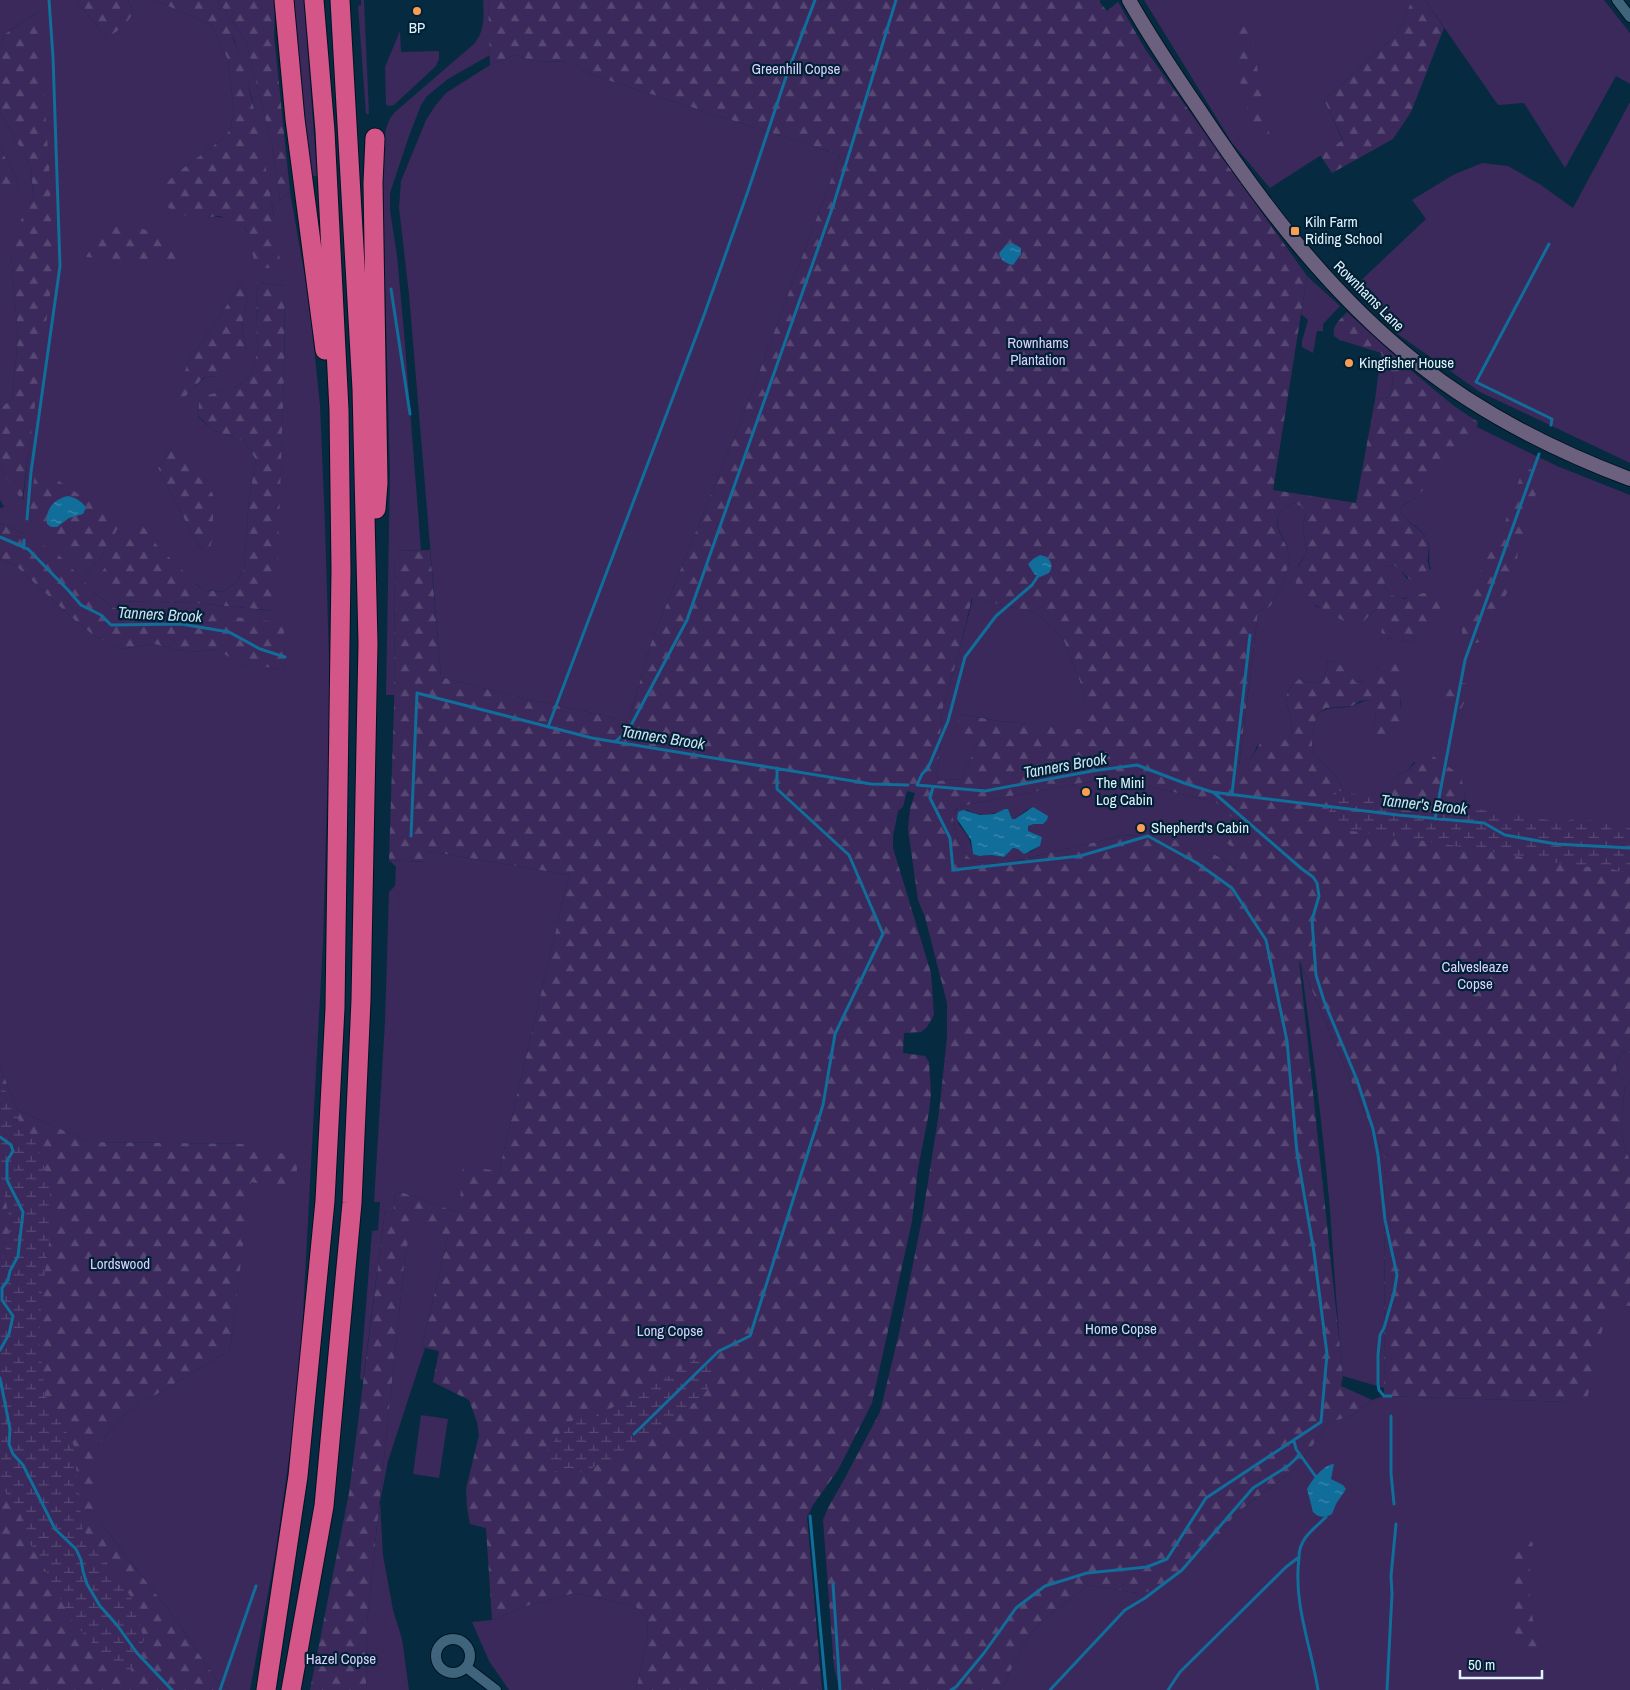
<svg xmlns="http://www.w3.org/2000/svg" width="1630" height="1690" viewBox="0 0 1630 1690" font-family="'Archivo Narrow',sans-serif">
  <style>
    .grass { fill: #3a295a; fill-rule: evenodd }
    .forest { fill: url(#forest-firs); fill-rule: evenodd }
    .wetland { fill: url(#wetland-marsh) }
    .water { fill: url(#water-ripples) }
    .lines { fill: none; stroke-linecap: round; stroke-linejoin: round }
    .stream { stroke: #116d9a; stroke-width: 3 }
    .street-casing { stroke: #001322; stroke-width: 12 }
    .secondary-casing { stroke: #001322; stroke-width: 16 }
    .highway-casing { stroke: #001322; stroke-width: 21 }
    .street { stroke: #40647b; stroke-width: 10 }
    .secondary { stroke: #6c607f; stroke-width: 14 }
    .highway { stroke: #d45689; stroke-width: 19 }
    .poi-dot { fill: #fb9e51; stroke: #002135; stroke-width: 2 }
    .labels { text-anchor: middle; stroke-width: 4.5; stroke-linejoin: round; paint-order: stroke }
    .poi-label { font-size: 15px; fill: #e2f2fd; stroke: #002135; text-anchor: start }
    .park-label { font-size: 15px; fill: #ddd0fe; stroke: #002135 }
    .street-label { font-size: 15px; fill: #e2f2fd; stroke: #002135 }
    .water-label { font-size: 16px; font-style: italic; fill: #cbe2f2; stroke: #002135 }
  </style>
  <defs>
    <pattern id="forest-firs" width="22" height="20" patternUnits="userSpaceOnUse" patternTransform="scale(1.25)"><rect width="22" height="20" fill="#3a295a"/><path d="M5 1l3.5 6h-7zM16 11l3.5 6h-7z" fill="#564873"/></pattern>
    <pattern id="wetland-marsh" width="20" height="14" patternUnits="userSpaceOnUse" patternTransform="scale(1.25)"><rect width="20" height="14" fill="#3a295a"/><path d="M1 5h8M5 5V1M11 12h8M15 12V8" fill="none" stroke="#564873"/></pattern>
    <pattern id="water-ripples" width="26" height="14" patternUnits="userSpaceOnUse" patternTransform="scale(1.25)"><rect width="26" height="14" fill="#116d9a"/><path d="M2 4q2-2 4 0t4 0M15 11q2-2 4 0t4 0" fill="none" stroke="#3f89ae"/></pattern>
  </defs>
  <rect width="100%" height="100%" fill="#062b40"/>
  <!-- grass -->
  <path class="grass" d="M0,0H76L107,38L133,14L128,0H154L212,25L228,60L234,111L231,127L225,137L174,175L204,218C218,216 237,216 246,230C248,233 249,238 250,242L274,216L252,98L234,39L216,10L204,0H217L246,41L272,146L280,200L290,192L309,300L320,405L325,524L330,693L323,942L299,1388L276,1550L250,1690H229L216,1679L173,1616L98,1520V1445L127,1412L230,1350L255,1144L90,1142L17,1110L0,1066V558L17,567L79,624L96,637L120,649L154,644L188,652L217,650L249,667H267L285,671L284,644L172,609L126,611L112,607L23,533L0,523V508L4,507L0,500V467L23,500L34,405L38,12L5,34L0,43ZM257,283L285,286L284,375L275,611L195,603L119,601L156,544L188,577L204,590L222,592L236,583L244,569L249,499L256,460L245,442L213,430L198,417L199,402L205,396L237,387L252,374L258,348L256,327ZM241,284L247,298L242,326L246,351L220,376L205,377L181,400L187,365ZM173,446L204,551L197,543L158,468ZM37,466L106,551L88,572L42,532L29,518Z
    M292,0H304L317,176H312L305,126Z
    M361,0H364L369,114H366L358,6L361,5Z
    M483,0H488L490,55L448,79L427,96L421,105L409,136L390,193V210L397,256L404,332L421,550L395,551L394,695H386L390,473L382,167C384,148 382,126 395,112L475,43C485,29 484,16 483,0Z
    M1144,0H1412L1398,33L1324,100L1343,141L1270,188L1232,143Z
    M1425,0H1604L1630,33V84L1616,76L1565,168L1524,103L1498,105Z
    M400,31L401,52L439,51V59L436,66L394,105L388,106L386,104L385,67Z
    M514,55L535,61L571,62L595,76L840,155L747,405L651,643L628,723L607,716L520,698L441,677L409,294L399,208L401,181L426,120L435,106L446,93L490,65Z
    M1630,102V463L1480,392L1399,335L1354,287L1426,219L1412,200L1453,175L1482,163L1508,166L1541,185L1573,208Z
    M0,112L31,167L33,195L11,253L18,337L12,399L0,408V203L13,199L18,181L0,148Z
    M1307,276L1340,306L1323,324V331H1317L1313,353L1302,347V341L1308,320L1301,314Z
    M1381,353C1391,370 1397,378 1389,397L1375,400Z
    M1477,427L1557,466L1630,495V844L1465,818L1464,788L1414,762L1408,770L1393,778L1385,805L1357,801L1343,790L1336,776L1315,756L1312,748V736L1317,714C1333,704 1337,710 1352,706C1359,704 1361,701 1371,700C1376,711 1377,718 1373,730L1401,712L1400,691L1402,678L1378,666C1372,675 1366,680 1355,683C1347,672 1343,662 1328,661L1324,681C1314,684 1309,684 1299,679C1272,699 1299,713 1290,738L1282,742L1272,738L1257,746C1253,757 1250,762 1239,766L1258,612C1261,610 1266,609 1269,607C1277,601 1292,563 1289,553C1284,533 1263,519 1293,503L1301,506L1305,514L1303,528L1307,552L1298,566L1315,606L1326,610L1336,617L1362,623L1376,609L1383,616L1386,638L1411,642L1441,611L1423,593C1411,598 1393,603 1386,588C1383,582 1384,573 1384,567L1394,565L1400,569L1407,579L1431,569C1427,560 1431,550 1428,541C1422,526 1403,523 1400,507L1415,498L1443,468Z
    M973,598L1037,613L1063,638L1084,692L1090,731L999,721L960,714L978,741L962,779L937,781L942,711L961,645Z
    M1101,779L1127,781L1215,802L1235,820L1242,854L1235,868L1212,853L1134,835L1121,836L1002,864L976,862L968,857L958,841L953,817L955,811L959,807C1006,796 1054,789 1101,779ZM1028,809L1034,824L1028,826L1027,831L1036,834L1040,846L1030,852L1013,848L1004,857L991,855L979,856L973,854C970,836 968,837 958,823L967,810C984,819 991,813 1008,810L1012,819H1015Z
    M428,851L569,875L499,1171L459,1213L401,1192L395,1193L393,1214L385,1211L363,1380L360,1379L372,1231L378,1230L380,1202H374L385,1022L389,892L395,886L396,867L389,860L426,862Z
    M1301,965L1385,1159L1384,1388L1343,1376C1337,1321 1334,1265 1330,1210C1323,1128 1312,1046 1301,965Z
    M1623,1051L1630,1053V1160C1617,1135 1623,1109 1625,1082L1617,1074L1616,1061Z
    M411,1221L448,1236L422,1347L425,1348L388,1461L380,1502L383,1555L393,1610L402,1639L409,1690H366L367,1622L405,1257Z
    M1606,1295L1630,1298V1690H1001L1022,1647L1040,1623L1088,1585L1137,1593L1207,1555L1235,1514L1298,1467L1328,1423L1353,1415L1372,1400L1384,1396L1570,1402Z
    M421,1415L448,1419L439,1478L413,1474Z
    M575,1593L635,1606L647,1618L648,1637L636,1690H509L489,1661L472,1622L492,1620L526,1606Z"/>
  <!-- forest -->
  <path class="forest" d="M76,0H128L133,14L123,27L107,38Z
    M154,0C165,0 196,0 204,0C249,13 275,224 281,269L256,267L246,229L235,221L219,216L204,218L175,214L166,205L161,195L167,183L174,175L225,137L231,127L234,111L228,60L212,25Z
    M217,0H275L274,35L290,192L280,200L272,146L246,41Z
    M488,0H1100V3L1107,11L1118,2L1145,49L1307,276L1273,490L1356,503L1375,400L1389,397C1397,378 1391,370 1381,353L1340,340L1334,336C1332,325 1340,320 1347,312L1414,373L1454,406L1478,422L1477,427C1457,451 1439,476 1416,497C1411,501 1405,503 1400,507C1403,522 1419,526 1427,539C1431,547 1427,554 1428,562C1429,568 1431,572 1431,578L1428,582C1405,583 1410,576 1394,565L1384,567L1385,587L1391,595L1404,599L1423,593L1442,595L1443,603L1442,611L1411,642L1386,638L1381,632C1385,622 1383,617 1376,609L1362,623L1351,625L1304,599L1297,589L1294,574L1307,552L1303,528L1305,515L1301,506L1293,503C1263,519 1283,533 1289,553C1292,563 1277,601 1269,607C1266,609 1261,610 1258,612L1239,765C1255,761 1254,750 1264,738H1272L1282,741L1290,738C1299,713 1272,699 1299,679C1309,684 1314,684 1324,681L1328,661C1343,662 1347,672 1356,683C1367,680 1370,673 1379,666C1382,663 1386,661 1390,659L1401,666L1402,678L1400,702L1403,727L1399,737L1387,744L1378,739L1373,730C1377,718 1376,711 1370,700L1360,701L1352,706L1326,708L1317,714L1312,736V748L1315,756L1336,776L1343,790L1357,801L1385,805L1388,787L1393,778L1408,770L1422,756H1433L1460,775L1464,788L1465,818L1630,844V1053L1623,1051L1616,1061L1617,1074L1625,1082C1623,1109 1617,1135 1630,1160V1306L1623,1305L1606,1313L1587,1399L1570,1402L1384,1396L1385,1159L1299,960L1343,1376L1341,1386L1372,1400L1353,1415L1328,1423L1298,1467L1235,1514L1207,1555L1171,1588L1137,1593L1088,1585L1040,1623L1022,1647L1001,1690H840L834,1667L823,1520L828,1508L846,1476L880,1412L900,1329L922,1219L939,1113L947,1037V1003L925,917L918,900L908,829L910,809L915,793L907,791L903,807L898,811L893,836V848L931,973L934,1015L927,1027L921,1032L904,1033L903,1053L925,1056L929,1062L931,1094L929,1112L918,1169L912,1221L872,1403L838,1470L813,1505L807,1517L822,1690H636L648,1637L647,1618L635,1606L575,1593L526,1606L492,1620L486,1528L470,1524L467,1507L466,1489L479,1435L477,1422L469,1400L433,1382L439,1351L422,1347L448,1236L412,1222L405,1257L367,1622L366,1690H310L349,1493L385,1211L393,1214L395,1193L401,1192L459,1213L463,1166L499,1171L569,875L428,851L427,862L389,860L394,706L395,551L430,550L441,677L520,698L607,716L628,723L651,643L747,405L840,155L595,76L571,62L535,61L514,55L490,65ZM972,598L1037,613L1063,638L1084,692L1089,730L999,721L959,714L958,733L978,741L962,779L937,781L942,711L961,645ZM1101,779L1127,781L1215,802L1235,820L1224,841L1241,854L1235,868C1227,864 1220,857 1212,853C1184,840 1152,833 1121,836L1002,864L976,862L968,857L958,841L953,818L955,810L959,807C1006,796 1054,789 1101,779Z
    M1412,0H1425L1444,28L1411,112L1393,139L1332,173L1320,155L1343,140L1324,100L1398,33Z
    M38,12L49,166L53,271L22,501L0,467V408L12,399L18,337L11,253L13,237L33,195L31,167L0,112V43L5,34Z
    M1250,13C1250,30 1254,44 1256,60C1260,86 1264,111 1270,137L1264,142L1258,139L1254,133L1235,63L1239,14Z
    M0,148L18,181L13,200L0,203Z
    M128,223L166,238L191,264L86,257C97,238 104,226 128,223Z
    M257,283L285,286L284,375L276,611L195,603L119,601L108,594L99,584L100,575L137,518L156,544L197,585L204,590L222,592L236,583L244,569L249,499L256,460L245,442L213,430L198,416L199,402L204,396L237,387L252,374L258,348L256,327Z
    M241,284L247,298L242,326L246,351L242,362L234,370L220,376L204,377L181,401L179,389L187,365Z
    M173,446L213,494V536L210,548L205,552L197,543L158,468Z
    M36,466L121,522L106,551L88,572L41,532L29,518Z
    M1526,467L1541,475L1540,484L1530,509L1523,543L1518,552L1517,560L1506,595L1480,642L1471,644L1462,634V628L1486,555C1496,541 1506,523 1511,506C1516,492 1517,479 1526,467Z
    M0,523L23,533L57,553L96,594L112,607L126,611L172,609L284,623L285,671L267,667H249L216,650L188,652L154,644L120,649L96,637L79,624L17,567L0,558Z
    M1465,683L1469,687L1468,695L1460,711L1445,716C1439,703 1443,695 1451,684Z
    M0,1066L17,1110L90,1142L255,1144L298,1159L295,1190L251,1182L230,1350L127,1412L98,1445V1520L173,1616L216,1679L229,1690H0Z
    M1526,1533L1533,1544C1526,1584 1528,1611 1542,1650L1537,1661L1524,1655L1517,1640L1512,1621V1575L1506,1557L1515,1535Z"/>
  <!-- wetland -->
  <path class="wetland" d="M1336,790L1390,802L1399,797L1562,822L1578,818L1630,828V874L1608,868L1576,866L1395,836L1351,831L1336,822L1329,815V800Z
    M0,1079L20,1123L37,1145L49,1181L52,1222L42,1292L39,1339L45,1395L74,1446L82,1528L131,1597L144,1640L134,1665L128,1676L118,1671L71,1620L44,1567L38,1550L27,1543L20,1510L0,1486V1265L7,1246L11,1226L0,1172Z
    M700,1355L717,1373L712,1385L696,1401L656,1432L614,1462L601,1463L586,1471L569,1474L555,1472L542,1459L561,1431L573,1420L597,1416L682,1369Z"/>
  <!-- water -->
  <path class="water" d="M1012,243L1021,248V254L1013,265C1005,263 1001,261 999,253L1006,245Z
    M68,496C76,498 82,501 86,508L83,514L69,518L57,527H51L47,524C45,509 54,499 68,496Z
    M1040,555L1047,557C1052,562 1053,567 1049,573L1040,577L1034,574L1028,564L1033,559Z
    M1033,807L1048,816L1047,820L1043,824H1034L1028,826V831L1042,837L1040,846L1024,854L1018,849L1013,848L1004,857L991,855L979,856L973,854L971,840L957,819L958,812L963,810L980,815L994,814L1005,809H1008L1012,819H1015Z
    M1334,1464L1331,1479L1343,1485L1346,1489L1336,1504L1332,1514C1325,1518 1319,1518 1313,1512L1307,1489C1312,1480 1323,1465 1334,1464Z"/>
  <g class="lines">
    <!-- stream -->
    <path class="stream" d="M1549,244L1476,382L1552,419L1551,425
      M391,289L410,414
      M27,519L31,472L60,266L53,57L49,0
      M0,537L28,549L68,590L81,605L101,615L111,625L181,624L229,632L260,649L285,657
      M24,548V540
      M1038,576L1032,585L996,616L965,657L948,721L928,768L922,774L917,785L985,791L1092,771L1137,765L1184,783L1212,792L1398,815L1484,823L1505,835L1556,844L1630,848
      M548,727L703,318L748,191L787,74L815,0
      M615,742L629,729L687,620L834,203L896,0
      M933,787L930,798L950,838L953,870L1080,856L1148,836L1197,863L1232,888L1266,940L1287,1041L1297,1153L1314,1252L1327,1354L1321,1422L1206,1498L1167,1559L1147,1567L1087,1573L1045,1586L1016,1608L984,1653L956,1687L951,1690
      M1213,792L1302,869L1313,877L1317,883L1319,896L1312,920L1316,975L1324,1001L1357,1080L1373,1129L1378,1155L1385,1220L1397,1275L1394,1293L1384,1328L1380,1335L1378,1355V1384L1379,1390L1384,1396H1391
      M1232,794L1250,635
      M1435,819L1465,660L1539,454
      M411,836L417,693L592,738L871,784L908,785
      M0,1137L11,1145L13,1151L7,1161V1180L23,1212L18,1256L10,1271L8,1280L2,1288V1300L13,1316L9,1334L0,1350
      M0,1378L10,1429L9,1444L13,1454L23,1465L55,1529L76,1549L81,1560L83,1571L87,1584L100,1606L117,1625L137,1653L172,1690
      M1391,1416V1473L1394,1504
      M634,1434L719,1351L750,1336L823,1105L835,1034L883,934L849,855L777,789V768
      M1294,1441L1296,1449L1316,1477
      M810,1516L826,1690
      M1299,1558C1293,1603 1311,1646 1318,1690
      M833,1584L840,1690
      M220,1690L256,1586
      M1050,1690L1125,1610L1145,1598L1182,1570L1253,1488L1288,1466L1300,1455
      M1168,1690L1180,1672L1286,1567L1299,1557C1299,1538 1314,1529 1326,1517
      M1387,1690L1392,1594L1391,1576L1396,1524"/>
    <!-- street casing -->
    <g class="street-casing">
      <path id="street" d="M1617,0L1630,17
        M436 1656a17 17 0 1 1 34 0a17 17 0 1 1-34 0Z
        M466,1667L496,1690"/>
    </g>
    <!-- secondary casing -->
    <g class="secondary-casing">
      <path id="secondary" d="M1129,0C1150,37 1174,73 1198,108C1260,201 1328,292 1416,362C1480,413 1553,450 1630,479"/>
    </g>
    <!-- highway casing -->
    <g class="highway-casing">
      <path id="highway" d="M284,0L295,119L325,350
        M375,138L373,183L378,483L376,509
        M266,1690L298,1476L325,1201L335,1008L341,570L339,410L325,131L314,0
        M291,1690L324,1506L352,1203L361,1000L368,643L362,389L340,0"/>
    </g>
    <!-- street -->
    <use href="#street" class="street"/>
    <!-- secondary -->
    <use href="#secondary" class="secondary"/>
    <!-- highway -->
    <use href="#highway" class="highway"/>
  </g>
  <!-- markers -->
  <g class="poi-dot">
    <circle cx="417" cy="11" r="5"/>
    <rect x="1290" y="226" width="10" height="10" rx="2.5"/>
    <circle cx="1349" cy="363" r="5"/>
    <circle cx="1086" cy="792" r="5"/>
    <circle cx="1141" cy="828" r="5"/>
  </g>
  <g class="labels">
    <!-- poi labels -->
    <g class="poi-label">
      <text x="417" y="33" text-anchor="middle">BP</text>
      <text x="1305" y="227">Kiln Farm<tspan x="1305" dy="17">Riding School</tspan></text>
      <text x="1359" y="368">Kingfisher House</text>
      <text x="1096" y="788">The Mini<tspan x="1096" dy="17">Log Cabin</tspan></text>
      <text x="1151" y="833">Shepherd's Cabin</text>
    </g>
    <!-- park labels -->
    <g class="park-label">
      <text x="796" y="74">Greenhill Copse</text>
      <text x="1038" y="348">Rownhams<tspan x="1038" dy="17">Plantation</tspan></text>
      <text x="1475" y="972">Calvesleaze<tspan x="1475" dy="17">Copse</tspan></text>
      <text x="120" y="1269">Lordswood</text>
      <text x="1121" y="1334">Home Copse</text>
      <text x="670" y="1336">Long Copse</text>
      <text x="341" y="1664">Hazel Copse</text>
    </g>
    <!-- street labels -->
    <g class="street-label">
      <text transform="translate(1369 296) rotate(45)" y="5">Rownhams Lane</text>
    </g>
    <!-- water labels -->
    <g class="water-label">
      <text transform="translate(160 614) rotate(3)" y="6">Tanners Brook</text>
      <text transform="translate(663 737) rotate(9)" y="6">Tanners Brook</text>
      <text transform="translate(1065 765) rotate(-10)" y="6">Tanners Brook</text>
      <text transform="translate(1424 804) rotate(6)" y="6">Tanner's Brook</text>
    </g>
  </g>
  <!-- scale -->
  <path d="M1460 1670v8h82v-8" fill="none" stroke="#e2f2fd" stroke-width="2.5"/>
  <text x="1468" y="1670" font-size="15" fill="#e2f2fd" stroke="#002135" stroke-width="4" paint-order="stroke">50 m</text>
</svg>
